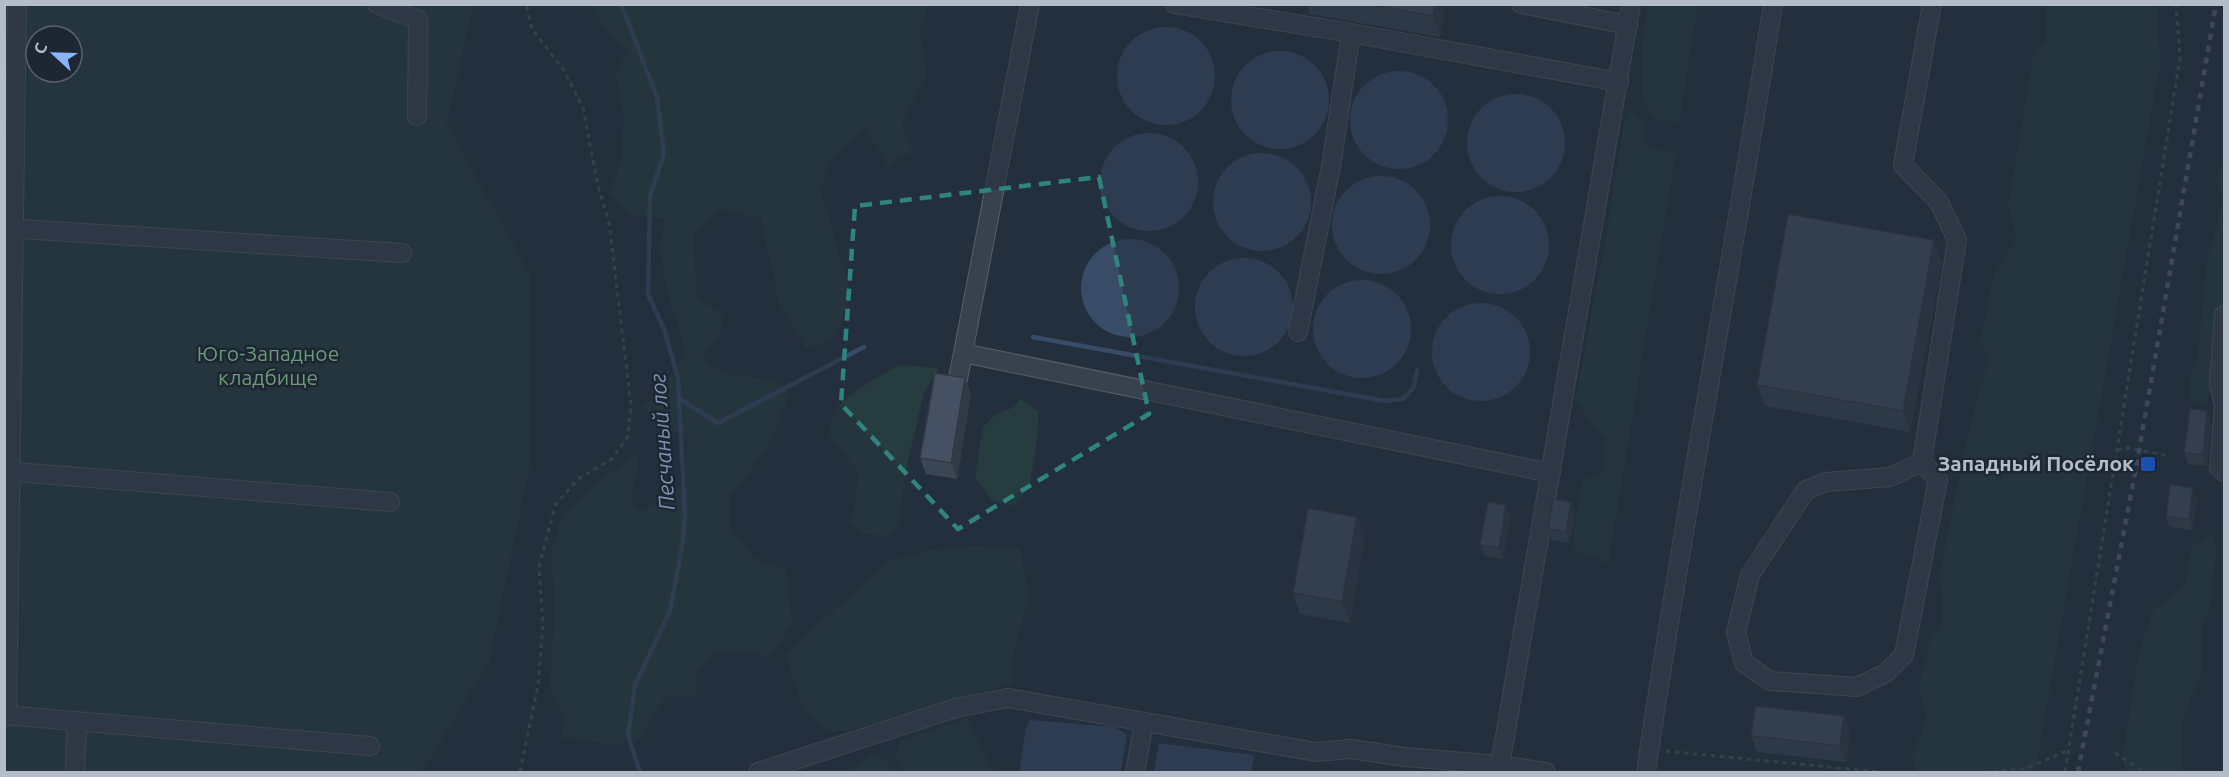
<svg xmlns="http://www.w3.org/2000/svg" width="2229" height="777" viewBox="0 0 2229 777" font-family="Ubuntu,sans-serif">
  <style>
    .green { fill: #263c3f; fill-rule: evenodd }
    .water { fill: #394c67 }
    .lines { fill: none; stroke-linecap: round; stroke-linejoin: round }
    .stream { stroke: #394c67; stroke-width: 4.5 }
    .minor-casing { stroke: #565f6c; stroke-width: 20 }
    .path { stroke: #44595c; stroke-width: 3; stroke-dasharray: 4.5 4.5; stroke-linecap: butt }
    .minor { stroke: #38414e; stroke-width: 18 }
    .rail { stroke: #5a6575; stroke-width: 4.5; stroke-dasharray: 6 6; stroke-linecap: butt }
    .wall { fill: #3b4654 }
    .shaded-wall { fill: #303945 }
    .building { fill: #455162; stroke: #303945; stroke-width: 1.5 }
    .marked { fill: none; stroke: #308480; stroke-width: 4.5; stroke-dasharray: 12 8; stroke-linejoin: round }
    .transit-dot { fill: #1a4fb4; stroke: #1d2633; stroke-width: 2 }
    .labels { text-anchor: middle; stroke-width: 5; stroke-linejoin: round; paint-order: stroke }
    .park-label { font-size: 21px; fill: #6b9a76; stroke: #1d2633 }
    .poi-label { font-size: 21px; font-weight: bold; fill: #b4bcc9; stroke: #1d2633; text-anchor: end }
    .water-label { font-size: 22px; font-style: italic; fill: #7c92b1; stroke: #1d2633 }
  </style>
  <rect width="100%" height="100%" fill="#242f3e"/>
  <!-- green -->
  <path class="green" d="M5,5H474L446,123L530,274L531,459L489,662L422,772H5ZM36,36H72V72H36Z
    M587,5H929L920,31L927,76L902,124L912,151L888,166L865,127L834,156L820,187L851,296L833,340L806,348L779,303L761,218L720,209L694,235L696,296L723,316L719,335L702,357L725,374L773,380L790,395L766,450L731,496L730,526L753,557L786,570L792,624L770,657L746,651H714L696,676L697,696L666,695L637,742L611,744L560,737L566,719L550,691L555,605L551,554L563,514L592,486L637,453V471L631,501L643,511L680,486L689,440L657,423L643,406L663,390L686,351L667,292L659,245L666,219L629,215L610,193L621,161L624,115L615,73L627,53Z
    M1648,5H1698L1679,122L1656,119L1643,101V40Z
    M2046,5H2157L2160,63L2035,772H1917L1912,758L1927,718L1919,685L1931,636L1943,620L1940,573L1965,448L1989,357L1980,342L1994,274L2016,240L2008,205L2034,51L2046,40Z
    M1630,111L1645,121L1643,145L1676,153L1608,564L1572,548L1582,481L1603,471L1605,440L1575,401L1606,239L1624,122Z
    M2224,158V349L2206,404L2191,402L2190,381L2198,356L2207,259L2224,199L2216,180Z
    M900,365L939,368L924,393L905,474L899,522L890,536L866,534L849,523L856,498L858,471L828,436L837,406L867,383Z
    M1021,399L1039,412L1035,455L1029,487L1015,508L992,500L975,478L983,427L996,414L1010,409Z
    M2212,533L2216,552L2210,609L2201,630L2202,669L2182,721L2181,772H2125L2123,756L2139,653L2153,611L2185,586L2192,546Z
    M975,546L1020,549L1029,597L1011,663L1014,683L847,731H827L802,709L787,656L822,621L890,561L929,550Z
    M967,718L995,772H902L896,760L899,741Z
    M876,752L896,772H845Z"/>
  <!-- water -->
  <path class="water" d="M1117 76a49 49 0 1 1 98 0a49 49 0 1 1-98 0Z
    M1231 100a49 49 0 1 1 98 0a49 49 0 1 1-98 0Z
    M1350 120a49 49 0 1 1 98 0a49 49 0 1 1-98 0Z
    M1467 143a49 49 0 1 1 98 0a49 49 0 1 1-98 0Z
    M1100 182a49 49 0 1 1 98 0a49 49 0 1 1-98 0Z
    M1213 202a49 49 0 1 1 98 0a49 49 0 1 1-98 0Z
    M1332 225a49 49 0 1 1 98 0a49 49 0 1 1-98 0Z
    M1451 245a49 49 0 1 1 98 0a49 49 0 1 1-98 0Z
    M1081 288a49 49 0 1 1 98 0a49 49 0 1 1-98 0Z
    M1195 307a49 49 0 1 1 98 0a49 49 0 1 1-98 0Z
    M1313 329a49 49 0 1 1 98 0a49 49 0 1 1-98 0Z
    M1432 352a49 49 0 1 1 98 0a49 49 0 1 1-98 0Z
    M1030,720L1115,727L1127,735L1121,772H1019L1026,728Z
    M1159,743L1254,755L1251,772H1154Z"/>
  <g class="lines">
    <!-- stream -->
    <path class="stream" d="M621,4L657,97L664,154L650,196L648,294L665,332L678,378L685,516L682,547L670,611L635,685L628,735L640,772
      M1033,337L1385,401L1403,399L1414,387L1417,370
      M679,398L718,423L864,347"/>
    <!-- minor casing -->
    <g class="minor-casing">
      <path id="minor" d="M377,4L418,20L417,116
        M1174,4L1351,33L1619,82
        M1521,4L1628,25
        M4,228L402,253
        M2224,315L2219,384L2224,405L2219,468L2224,472
        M1298,332L1331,166L1351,33
        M963,353L1551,473
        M958,379L1030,4
        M1922,462L1890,477L1826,482L1806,490L1750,575L1736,632L1744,663L1770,681L1857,687L1886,673L1904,655L1938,480L1922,462L1957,240L1939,202L1903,165L1932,4
        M4,471L390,502
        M4,715L370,746
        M7,716L17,4
        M1500,765L1631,4
        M75,772L77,721
        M758,772L956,708L1008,698L1316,752L1350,749L1405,757L1500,765L1546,772
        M1135,772L1144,723
        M1646,772C1683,516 1733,261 1773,4"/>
    </g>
    <!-- path -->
    <path class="path" d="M2117,450L2128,448L2169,456
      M1666,751L1880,772
      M2115,753L2144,772
      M520,772L538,685L543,626L539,567L548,532L556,504L578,479L613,458L628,436L631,405L609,222L598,186L583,108L563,69L532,29L526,4
      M1984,772L2025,769L2068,750
      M2065,772L2180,58L2176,4"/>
    <!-- minor -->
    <use href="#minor" class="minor"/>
    <!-- rail -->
    <path class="rail" d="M2078,772L2137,463L2216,4"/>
  </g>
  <!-- wall -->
  <path class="wall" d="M1306,4H1446L1440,37L1310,14Z
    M1942,261L1910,432L1765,406L1757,385Z
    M965,378L971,394L957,479L926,474L920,458Z
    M2211,422L2207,466L2188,464L2184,453Z
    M2197,499L2193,530L2169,527L2166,516Z
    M1571,502L1575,513L1570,543L1551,540L1548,529Z
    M1506,505L1510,516L1503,559L1484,556L1480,545Z
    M1357,517L1365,537L1350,623L1300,614L1293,593Z
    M1844,716L1850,732L1846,762L1757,752L1751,736Z"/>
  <!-- shaded-wall -->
  <path class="shaded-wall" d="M1435,4H1446L1440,37L1433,16Z
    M1934,240L1942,261L1910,432L1903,411Z
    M965,378L971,394L957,479L951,463Z
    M2207,411L2211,422L2207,466L2203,455Z
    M2193,488L2197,499L2193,530L2189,520Z
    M1571,502L1575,513L1570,543L1566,532Z
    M1506,505L1510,516L1503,559L1499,548Z
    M1357,517L1365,537L1350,623L1342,602Z
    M1844,716L1850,732L1846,762L1840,746Z"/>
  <!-- building -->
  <path class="building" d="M1365,4H1435L1433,16Z
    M1788,214L1934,240L1903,411L1757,385Z
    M935,373L965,378L951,463L920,458Z
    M2190,409L2207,411L2203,455L2184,453Z
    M2170,484L2193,488L2189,520L2166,516Z
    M1553,499L1571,502L1566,532L1548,529Z
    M1488,502L1506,505L1499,548L1480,545Z
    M1308,508L1357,517L1342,602L1293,593Z
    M1755,706L1844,716L1840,746L1751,736Z"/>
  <!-- marked area -->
  <path d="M0 0H2229V777H0ZM1099,177L1149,414L958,529L841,404L855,206Z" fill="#242f3e" fill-opacity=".55" fill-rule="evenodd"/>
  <path class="marked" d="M1099,177L1149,414L958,529L841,404L855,206Z"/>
  <!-- markers -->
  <rect class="transit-dot" x="2140" y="456" width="16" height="16" rx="3"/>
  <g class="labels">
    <!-- park labels -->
    <g class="park-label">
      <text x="268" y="361">Юго-Западное<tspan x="268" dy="24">кладбище</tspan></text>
    </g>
    <!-- poi labels -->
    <g class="poi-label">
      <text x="2134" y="471">Западный Посёлок</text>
    </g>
    <!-- water labels -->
    <g class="water-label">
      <text transform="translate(662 442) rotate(-94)" y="8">Песчаный лог</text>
    </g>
  </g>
  <!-- border -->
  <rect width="2229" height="777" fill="none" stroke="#b4bcc9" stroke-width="12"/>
  <!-- north arrow -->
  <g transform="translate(54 54) rotate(292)"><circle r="28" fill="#1d2633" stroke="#59626f" stroke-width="1.5"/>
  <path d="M0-4.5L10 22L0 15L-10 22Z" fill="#8ab4f8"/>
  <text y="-9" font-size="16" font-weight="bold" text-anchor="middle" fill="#b4bcc9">С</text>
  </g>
</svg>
